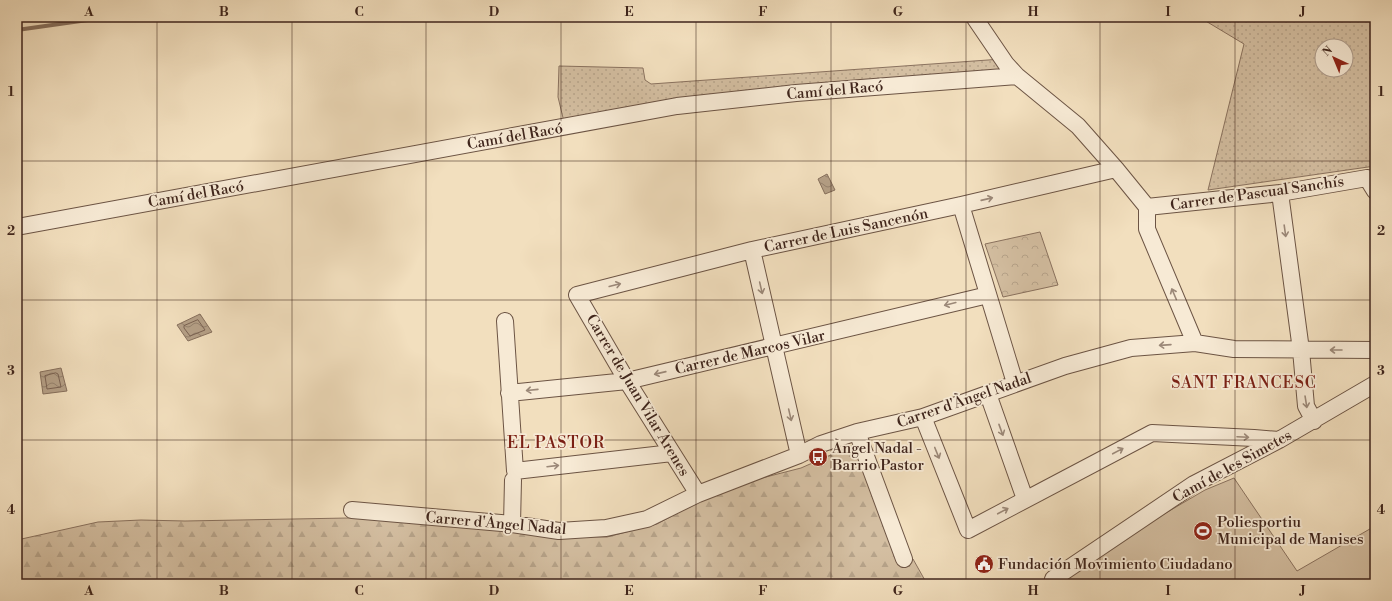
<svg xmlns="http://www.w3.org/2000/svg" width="1392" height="601" viewBox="0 0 1392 601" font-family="'Libre Bodoni',serif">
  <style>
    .grass { fill: url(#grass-dots); stroke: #8a725f; fill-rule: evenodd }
    .forest { fill: url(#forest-firs); stroke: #8a725f }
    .park { fill: url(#park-crowns); stroke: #8a725f }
    .pitch { fill: #d4bfa2; stroke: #8a725f }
    .water { fill: url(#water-waves); stroke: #866f5c }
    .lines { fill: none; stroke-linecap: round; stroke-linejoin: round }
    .shore { stroke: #7a6252; stroke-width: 1 }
    .stream { stroke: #866f5c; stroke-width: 4 }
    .minor-casing { stroke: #6c5444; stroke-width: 18 }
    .minor { stroke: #f7ead5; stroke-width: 16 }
    .oneway { stroke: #9b8878 }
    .grid { fill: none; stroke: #3f251c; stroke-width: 1; stroke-opacity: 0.55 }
    .labels { text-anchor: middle; stroke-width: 3.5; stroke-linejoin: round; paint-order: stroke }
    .street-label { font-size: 15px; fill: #3f251c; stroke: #f7ead5 }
    .poi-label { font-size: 15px; fill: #3f251c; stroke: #f7ead5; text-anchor: start }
    .neighbourhood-label { font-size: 16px; letter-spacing: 1px; fill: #7a1f14; stroke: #f7ead5 }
    .neatline { fill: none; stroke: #3f251c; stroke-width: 1.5 }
    .grid-label { font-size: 13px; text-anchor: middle; font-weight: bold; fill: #3f251c }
  </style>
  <defs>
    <pattern id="grass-dots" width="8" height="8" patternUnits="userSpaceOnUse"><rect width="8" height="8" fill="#d4bfa2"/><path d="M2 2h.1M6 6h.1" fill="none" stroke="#b7a48b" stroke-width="1.8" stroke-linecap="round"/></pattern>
    <pattern id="forest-firs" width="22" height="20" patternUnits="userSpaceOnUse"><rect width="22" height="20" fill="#d4bfa2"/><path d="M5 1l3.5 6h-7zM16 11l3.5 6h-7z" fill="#b7a48b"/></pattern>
    <pattern id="park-crowns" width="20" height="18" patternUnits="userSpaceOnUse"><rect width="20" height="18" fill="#d4bfa2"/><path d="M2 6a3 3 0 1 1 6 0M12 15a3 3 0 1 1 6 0" fill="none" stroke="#b7a48b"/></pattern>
    <pattern id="water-waves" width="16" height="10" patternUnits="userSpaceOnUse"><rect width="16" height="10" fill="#b5a087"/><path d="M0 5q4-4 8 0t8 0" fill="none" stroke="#95826e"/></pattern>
  </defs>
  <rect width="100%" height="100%" fill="#f2dfbe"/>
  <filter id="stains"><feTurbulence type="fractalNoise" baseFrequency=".005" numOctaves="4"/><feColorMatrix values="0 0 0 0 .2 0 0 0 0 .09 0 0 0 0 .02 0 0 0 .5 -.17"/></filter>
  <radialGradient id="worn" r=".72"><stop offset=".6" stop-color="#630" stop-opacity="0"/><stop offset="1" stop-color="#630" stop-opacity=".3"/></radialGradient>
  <!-- grass -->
  <path class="grass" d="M1199,17H1375V166L1208,190L1244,44ZM1322,46H1346V70H1322Z
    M1002,59L1017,76L564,122L558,97L559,66L643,68L645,80L651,84Z"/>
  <!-- forest -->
  <path class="forest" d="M851,446L857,449L900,565L913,559L927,584H17V540L98,522L141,520L185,521L348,518L499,523L559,536L607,537L657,524L700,501L762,478L801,468Z"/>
  <!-- park -->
  <path class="park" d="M1040,232L1058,285L1003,297L985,244Z"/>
  <!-- pitch -->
  <path class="pitch" d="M1234,478L1297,571L1375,526V584H1057L1053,579L1205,490Z"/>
  <!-- water -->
  <path class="water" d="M827,174L835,190L825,194L818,179Z
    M200,314L212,332L188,341L177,325Z
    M61,368L67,391L43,394L40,372Z"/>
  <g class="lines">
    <!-- shore -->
    <path class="shore" d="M198,320L205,330L190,336L184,328V326Z
      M56,373L58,374L61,387L47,389L45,376Z"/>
    <!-- stream -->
    <path class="stream" d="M17,30L109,17"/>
    <!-- minor casing -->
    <g class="minor-casing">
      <path id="minor" d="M974,17L1006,64L1017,76L1078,126L1116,169L1147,207V229L1195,343
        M1280,193L1301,350L1306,406L1314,421
        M961,205L1015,383
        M1147,207L1280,193L1367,178L1375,191
        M17,227L677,106L796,93L1017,76
        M752,250L799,455
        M505,321L515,471L672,453
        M509,393L627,381L988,295
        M988,394L1025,499
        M923,417L968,530L1152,433L1254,438L1279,440
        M857,432L904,559
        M698,494L627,381L577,295L752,250L961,205L1116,169
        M352,510L512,524L559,531L606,528L647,519L698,494L799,455L821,444L857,432L923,417L1065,366L1131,348L1195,343L1234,349L1375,350
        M512,524L513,480
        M1052,584L1053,579L1194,484L1279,440L1375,384"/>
    </g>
    <!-- minor -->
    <use href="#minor" class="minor"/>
  </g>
  <!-- one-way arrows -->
  <defs><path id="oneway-shaft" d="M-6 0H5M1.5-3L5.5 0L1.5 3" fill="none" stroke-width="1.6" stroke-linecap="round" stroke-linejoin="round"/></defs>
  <g class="oneway">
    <use href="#oneway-shaft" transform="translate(987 199) rotate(-13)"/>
    <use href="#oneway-shaft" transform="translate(1285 231) rotate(82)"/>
    <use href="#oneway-shaft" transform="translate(615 285) rotate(-14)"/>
    <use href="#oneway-shaft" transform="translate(761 288) rotate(77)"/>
    <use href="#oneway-shaft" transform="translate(1174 294) rotate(-113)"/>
    <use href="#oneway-shaft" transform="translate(950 304) rotate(166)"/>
    <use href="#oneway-shaft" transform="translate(1165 345) rotate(176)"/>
    <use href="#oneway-shaft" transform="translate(1336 350) rotate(180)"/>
    <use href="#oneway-shaft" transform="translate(660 373) rotate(167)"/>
    <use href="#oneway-shaft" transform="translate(532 390) rotate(174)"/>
    <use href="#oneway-shaft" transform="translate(1306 402) rotate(81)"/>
    <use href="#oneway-shaft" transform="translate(790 415) rotate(77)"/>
    <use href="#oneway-shaft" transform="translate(1001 430) rotate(70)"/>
    <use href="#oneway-shaft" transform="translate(1243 437) rotate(3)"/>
    <use href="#oneway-shaft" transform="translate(1118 451) rotate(-28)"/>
    <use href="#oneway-shaft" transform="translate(937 453) rotate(68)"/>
    <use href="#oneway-shaft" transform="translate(553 466) rotate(-7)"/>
    <use href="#oneway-shaft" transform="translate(1003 511) rotate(-28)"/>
  </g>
  <!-- grid -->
  <path class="grid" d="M157,17V584M292,17V584M426,17V584M561,17V584M696,17V584M831,17V584M966,17V584M1100,17V584M1235,17V584M17,161H1375M17,300H1375M17,440H1375"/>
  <!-- icons -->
  <defs>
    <g id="bus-disc" transform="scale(1)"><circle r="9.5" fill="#8f2418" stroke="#f7ead5"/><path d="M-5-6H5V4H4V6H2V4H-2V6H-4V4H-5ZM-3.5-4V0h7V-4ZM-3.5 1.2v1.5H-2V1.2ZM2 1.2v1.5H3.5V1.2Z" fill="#fff"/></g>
    <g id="stadium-disc" transform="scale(1)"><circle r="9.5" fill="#8f2418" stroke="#f7ead5"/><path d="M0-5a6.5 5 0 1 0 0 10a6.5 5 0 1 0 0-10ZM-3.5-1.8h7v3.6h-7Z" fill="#fff"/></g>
    <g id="civic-disc" transform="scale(1)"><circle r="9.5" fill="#8f2418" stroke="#f7ead5"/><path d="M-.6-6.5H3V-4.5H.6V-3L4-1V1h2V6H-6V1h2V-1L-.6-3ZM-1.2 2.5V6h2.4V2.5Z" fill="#fff"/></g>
  </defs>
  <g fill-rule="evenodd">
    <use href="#bus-disc" x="818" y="457"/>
    <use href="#stadium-disc" x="1203" y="531"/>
    <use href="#civic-disc" x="984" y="564"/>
  </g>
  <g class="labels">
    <!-- street labels -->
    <g class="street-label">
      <text transform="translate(835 90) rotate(-5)" y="5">Camí del Racó</text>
      <text transform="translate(515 136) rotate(-10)" y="5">Camí del Racó</text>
      <text transform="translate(1257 193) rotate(-8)" y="5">Carrer de Pascual Sanchís</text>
      <text transform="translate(196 194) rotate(-10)" y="5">Camí del Racó</text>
      <text transform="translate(846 230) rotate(-12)" y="5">Carrer de Luis Sancenón</text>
      <text transform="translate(750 352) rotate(-13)" y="5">Carrer de Marcos Vilar</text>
      <text transform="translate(638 395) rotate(59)" y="5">Carrer de Juan Vilar Arenes</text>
      <text transform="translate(964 400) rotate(-19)" y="5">Carrer d'Àngel Nadal</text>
      <text transform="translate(1232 466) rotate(-29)" y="5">Camí de les Simetes</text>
      <text transform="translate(496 523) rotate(5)" y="5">Carrer d'Àngel Nadal</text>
    </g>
    <!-- poi labels -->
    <g class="poi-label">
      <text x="832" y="453">Àngel Nadal -<tspan x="832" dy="17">Barrio Pastor</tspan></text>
      <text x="1217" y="527">Poliesportiu<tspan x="1217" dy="17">Municipal de Manises</tspan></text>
      <text x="998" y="569">Fundación Movimiento Ciudadano</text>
    </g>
    <!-- neighbourhood labels -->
    <g class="neighbourhood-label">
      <text x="1244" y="388">SANT FRANCESC</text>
      <text x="556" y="448">EL PASTOR</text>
    </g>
  </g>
  <!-- margin -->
  <rect width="1392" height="601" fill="none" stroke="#f2dfbe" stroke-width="44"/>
  <!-- north arrow -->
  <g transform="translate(1334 58) rotate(316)"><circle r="19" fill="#f7ead5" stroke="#ad9b8b"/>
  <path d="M0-3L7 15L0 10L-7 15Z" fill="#8f2418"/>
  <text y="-6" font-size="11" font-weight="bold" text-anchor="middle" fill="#3f251c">N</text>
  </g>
  <rect x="22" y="22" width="1348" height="557" class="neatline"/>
  <g class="grid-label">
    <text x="89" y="16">A</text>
    <text x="224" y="16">B</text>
    <text x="359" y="16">C</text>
    <text x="494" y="16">D</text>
    <text x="629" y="16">E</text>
    <text x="763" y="16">F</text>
    <text x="898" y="16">G</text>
    <text x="1033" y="16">H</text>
    <text x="1168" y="16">I</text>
    <text x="1303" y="16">J</text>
    <text x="11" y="96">1</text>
    <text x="1381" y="96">1</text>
    <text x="11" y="235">2</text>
    <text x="1381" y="235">2</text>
    <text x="11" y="375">3</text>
    <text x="1381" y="375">3</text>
    <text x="11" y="514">4</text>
    <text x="1381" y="514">4</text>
    <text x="89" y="595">A</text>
    <text x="224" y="595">B</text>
    <text x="359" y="595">C</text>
    <text x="494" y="595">D</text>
    <text x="629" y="595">E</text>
    <text x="763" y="595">F</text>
    <text x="898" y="595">G</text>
    <text x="1033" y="595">H</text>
    <text x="1168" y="595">I</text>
    <text x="1303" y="595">J</text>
  </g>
  <rect width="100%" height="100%" filter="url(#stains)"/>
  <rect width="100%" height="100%" fill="url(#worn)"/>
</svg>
